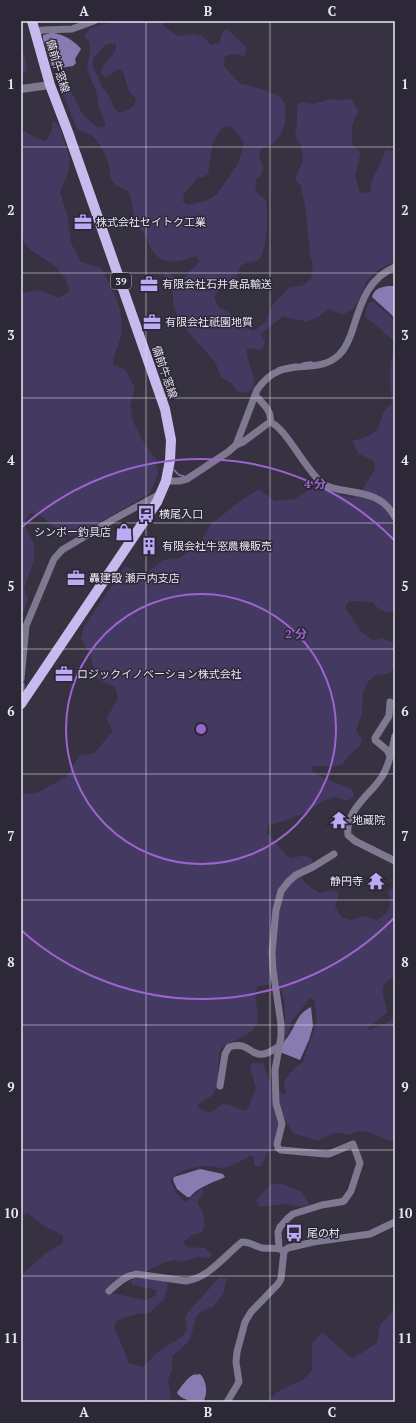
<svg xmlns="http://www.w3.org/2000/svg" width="416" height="1423" viewBox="0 0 416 1423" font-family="'PT Serif','Noto Sans JP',serif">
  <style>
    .green { fill: #443960; fill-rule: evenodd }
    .water { fill: #897ab1 }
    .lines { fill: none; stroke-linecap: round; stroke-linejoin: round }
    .stream { stroke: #897ab1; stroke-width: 1.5 }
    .minor { stroke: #7e7890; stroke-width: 7 }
    .tertiary { stroke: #7e7890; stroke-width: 8 }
    .primary { stroke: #c7baec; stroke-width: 10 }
    .grid { fill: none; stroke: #e9e7f1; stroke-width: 1; stroke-opacity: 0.55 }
    .ring { fill: none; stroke: #9c64ce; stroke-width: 2 }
    .labels { text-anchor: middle; stroke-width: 3; stroke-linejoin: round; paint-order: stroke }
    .shield { fill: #2c2838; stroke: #b0aeba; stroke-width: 1 }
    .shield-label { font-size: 10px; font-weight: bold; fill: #e9e7f1 }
    .street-label { font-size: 11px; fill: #e9e7f1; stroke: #2c2838 }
    .poi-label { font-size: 11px; fill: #e9e7f1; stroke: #2c2838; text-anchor: start }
    .centre { fill: #9c64ce; stroke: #2c2838; stroke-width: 2 }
    .ring-label { font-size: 12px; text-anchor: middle; font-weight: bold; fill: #9c64ce; stroke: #2c2838; stroke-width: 3; stroke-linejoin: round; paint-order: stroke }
    .neatline { fill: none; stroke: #e9e7f1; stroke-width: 1.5 }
    .grid-label { font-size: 13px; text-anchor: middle; font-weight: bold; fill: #e9e7f1 }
  </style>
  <rect width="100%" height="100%" fill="#363242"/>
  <!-- green -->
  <path class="green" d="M114,21H162L163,26L178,36L193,34L203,36L211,45L219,43L223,31L227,29L247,48L245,56L234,54L225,56L224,66L240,84C249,85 275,92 281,98C289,106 286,128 279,137C275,143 268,146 261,149L259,154C262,166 267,172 256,180C254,192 257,194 266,200C268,212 268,253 258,260C253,263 248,261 240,266C237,287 221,281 214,298L219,307L228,312L243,327L254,331L266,321L273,304L290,287L302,286L311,278L313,264L310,255L305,206L301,186L295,179L303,160L301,146L295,136L297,124V105L302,102L314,104L330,99L336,100L351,99L359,112C350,122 352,133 352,145L361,152L355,175L360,193L370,192L371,183L386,150L395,151V261L378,270L367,281L355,307L343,315L329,309L318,317L306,322C298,318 291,320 283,316L261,334L265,341L264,347L260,350L247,348V356L254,377L253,388L245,393L237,391L231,383L221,377L215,362L188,332L178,317L173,305V292L163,274L167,272L179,280L184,279L189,272L200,262L196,256C180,262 163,267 152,250C149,246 148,240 146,236C142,231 137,227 135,221C132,211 133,201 128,191C103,182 114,174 106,157C103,149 96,138 89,134C86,132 81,131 77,129L59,84L61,79L67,83L83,115L98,128L106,126L98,104L97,94L87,68L90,52L89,42L84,35L91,28ZM116,43C117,59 102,59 101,74L106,77L119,69L123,72L129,91L136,99L134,106L120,113L115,109L108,94L101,86L99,78L93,68V59L105,45ZM230,126L237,132L244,143L238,164L217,194L208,200L188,205L183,202L184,194L198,177H203L208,174L213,142L222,128Z
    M21,39L27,70L21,76Z
    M53,121L59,125L70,159L68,173L60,192L67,214L71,243L81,262L101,268C112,288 125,310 121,334C120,344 114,353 113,364L125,370L135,388L130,406L133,421L143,441L156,459L158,474L150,493L78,535L65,536L39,514L29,513L24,525L34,543V560L24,589L28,598L21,620V293L40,290L59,298L69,292L66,280L55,266L32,251L24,243L21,232V129L34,137L45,141L51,133Z
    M373,301L390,316L395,322V342L377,326L365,317L368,303Z
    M395,349V610C385,616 379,609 372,602L349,601L345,607L361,632L374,641L381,638L395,643V667L388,674L376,675L368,682L363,692L362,713L356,731L362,740L360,746L349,755L343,764L336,766H313L312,771L319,776L352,789L354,797L347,801L335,797L323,801L306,813L278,823L268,825L267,833L286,855L292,858L305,855L312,859L313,863L300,871V877L309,886L320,893L335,890L339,894L335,907L342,918L351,920L363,916L377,920C390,912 392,908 388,892L395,884V977C375,983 385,998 387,1012C381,1019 374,1022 368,1028L369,1030L389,1022L395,1015V1142C380,1139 363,1124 350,1135C333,1131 332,1133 318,1141L299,1135L292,1132L285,1119L280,1124L273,1147L267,1154L261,1166H254V1157L250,1155C243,1161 232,1166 222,1168C218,1168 213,1166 209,1166C196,1166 177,1170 170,1181L177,1194L185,1202C192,1198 195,1193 202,1189L204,1192L199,1198L198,1204C204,1213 207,1222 202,1232L190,1236L183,1242L187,1247L205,1248L213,1255L209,1258L197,1257L181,1262L174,1260L163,1263L145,1272L132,1270L120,1278L109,1294H117L145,1300L156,1295L157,1290L133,1285L130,1281L135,1278L160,1280L168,1283L164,1299L149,1313L137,1314L117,1320L114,1326L129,1363L143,1367L160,1350L183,1336L187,1327L185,1318L188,1312L219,1278L227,1279L223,1294L213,1307C187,1313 199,1328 187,1343C183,1348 177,1352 172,1356V1369L168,1381L171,1397L169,1402H21V1275L46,1253L63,1243V1235L44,1226L28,1213L21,1216V794L37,793L66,777L80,755L94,753L113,731L106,719L118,699L115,687L97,679L89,652L81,639L84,627L125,566L144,575L163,560L180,558L200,543L211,524L243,499L259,489L275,501L294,499L311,489L327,491L352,498L363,489L375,469L374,461L359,454L352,441L369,436L378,429L384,411L392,403C390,389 387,362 395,349ZM272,980H278C282,992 286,1004 285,1017C285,1024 283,1031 286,1036L289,1030L291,1022L310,998L314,1000L317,1021L303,1062L295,1068L284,1081L286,1094H282L270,1082L263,1063H252L250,1067L256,1088L248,1109L245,1111L230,1105L223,1104L209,1113L197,1107C200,1100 209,1100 213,1094C222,1082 216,1063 220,1051C222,1046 227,1044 232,1042C264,1028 258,1023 255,991L259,986L269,985Z
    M280,1183L302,1192L309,1204L301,1207L286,1204L260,1207L256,1200L270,1185Z
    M395,1309V1402H267L277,1392L302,1380L312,1371V1344L322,1332L352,1359L377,1343L380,1325Z"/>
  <!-- water -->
  <path class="water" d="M51,33C62,33 75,41 81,49L75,59L76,63L73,66L53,69L43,39V35Z
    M387,286H395V318L372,297C374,289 379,288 387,286Z
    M311,1007L313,1026L309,1040L300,1060L280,1052C281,1044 285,1041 289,1035C297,1023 297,1014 311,1007Z
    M200,1169L223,1174L225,1177C213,1183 199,1186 190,1197H187L177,1189L173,1180L174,1177Z
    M200,1374C207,1381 208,1394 203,1402C193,1402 183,1401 177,1393C179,1389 189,1376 193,1375C195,1374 197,1375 200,1374Z"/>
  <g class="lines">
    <!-- stream -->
    <path class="stream" d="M303,363L312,362
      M278,368L296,364
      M174,470L179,475L184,476"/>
    <!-- minor -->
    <path class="minor" d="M35,32L43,30L72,29L94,21
      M255,395C261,402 273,411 270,422
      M236,445L243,442L270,422C285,427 306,470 321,482C325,486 332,488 337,489C361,494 382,493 395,517
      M166,481H179L187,479L228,452L236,445L257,390C283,352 314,378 339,355C347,347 351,336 354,325C362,300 369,278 395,267
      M21,679L26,626L54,559L62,550L114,519L160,494
      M21,685V693L24,699
      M390,702L389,716L375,738V740L387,750L390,756
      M395,736C392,749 390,763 383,775C372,794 345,809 348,835L355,841L395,861
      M220,1086L225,1054L229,1047C255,1039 249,1067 278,1047
      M279,1248L278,1232L280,1227L288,1218L293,1214L322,1205L340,1202L344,1201L351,1191L360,1163L353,1144L329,1154H325L281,1150L278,1148L277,1144L282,1124L276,1103L275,1070L281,1037V1024L273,970L272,952L276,910L281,891L289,881L296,875L313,867L334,854
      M109,1291C118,1283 125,1276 136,1274L186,1281C209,1278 225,1255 242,1242C250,1242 255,1246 262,1248C269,1249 276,1247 282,1250
      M227,1402L239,1382L236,1362L237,1352L245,1322L251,1312L278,1284L281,1279L284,1251L288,1248L313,1242L370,1234L395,1222"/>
    <!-- tertiary -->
    <path class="tertiary" d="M21,89L50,85"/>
    <!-- primary -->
    <path class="primary" d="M21,704L157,502L166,481L170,460L171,440L165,409L68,132L50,85L32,21"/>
  </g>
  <!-- grid -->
  <path class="grid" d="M146,21V1402M270,21V1402M21,147H395M21,273H395M21,398H395M21,523H395M21,649H395M21,774H395M21,900H395M21,1025H395M21,1150H395M21,1276H395"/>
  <!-- distance rings -->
  <g class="ring">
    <circle cx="201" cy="729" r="135"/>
    <path d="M394 918A270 270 0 0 1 22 931M22 527A270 270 0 0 1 394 540"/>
  </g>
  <!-- icons -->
  <defs>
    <g id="office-bare" transform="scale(1.38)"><path d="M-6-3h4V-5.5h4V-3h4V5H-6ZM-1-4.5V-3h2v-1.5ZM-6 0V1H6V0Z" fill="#bea9f5" stroke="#2c2838" stroke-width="2.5" paint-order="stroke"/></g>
    <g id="bus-bare" transform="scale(1.38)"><path d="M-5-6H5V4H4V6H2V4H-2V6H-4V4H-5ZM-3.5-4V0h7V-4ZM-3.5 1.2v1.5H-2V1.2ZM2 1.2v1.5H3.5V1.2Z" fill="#bea9f5" stroke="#2c2838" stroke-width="2.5" paint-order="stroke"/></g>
    <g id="shop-bare" transform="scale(1.38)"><path d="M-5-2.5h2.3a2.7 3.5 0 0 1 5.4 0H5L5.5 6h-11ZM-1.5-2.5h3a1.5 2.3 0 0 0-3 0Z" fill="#bea9f5" stroke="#2c2838" stroke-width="2.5" paint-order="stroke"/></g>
    <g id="building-bare" transform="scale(1.38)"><path d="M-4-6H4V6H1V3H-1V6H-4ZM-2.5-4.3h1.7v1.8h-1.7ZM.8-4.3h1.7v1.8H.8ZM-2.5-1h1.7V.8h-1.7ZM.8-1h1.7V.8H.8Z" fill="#bea9f5" stroke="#2c2838" stroke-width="2.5" paint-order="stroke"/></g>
    <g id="temple-bare" transform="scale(1.38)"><path d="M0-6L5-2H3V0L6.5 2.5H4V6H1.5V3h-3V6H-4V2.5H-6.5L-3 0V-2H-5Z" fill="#bea9f5" stroke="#2c2838" stroke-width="2.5" paint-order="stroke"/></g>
  </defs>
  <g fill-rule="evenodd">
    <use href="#office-bare" x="83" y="222"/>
    <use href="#office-bare" x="149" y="284"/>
    <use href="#office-bare" x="152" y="322"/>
    <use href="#bus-bare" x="146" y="514"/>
    <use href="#shop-bare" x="124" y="532"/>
    <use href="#building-bare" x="149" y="546"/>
    <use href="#office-bare" x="76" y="578"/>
    <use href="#office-bare" x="64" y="674"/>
    <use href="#temple-bare" x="339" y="820"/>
    <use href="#temple-bare" x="376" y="881"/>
    <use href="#bus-bare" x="294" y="1233"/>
  </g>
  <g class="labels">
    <!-- shield labels -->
    <rect class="shield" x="111" y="273" width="20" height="16" rx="3"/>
    <g class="shield-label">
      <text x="121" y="285">39</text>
    </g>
    <!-- street labels -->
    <g class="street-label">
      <text transform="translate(58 66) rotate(73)" y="4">備前牛窓線</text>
      <text transform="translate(165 372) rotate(71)" y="4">備前牛窓線</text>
    </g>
    <!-- poi labels -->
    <g class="poi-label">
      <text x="96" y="226">株式会社セイトク工業</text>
      <text x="162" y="288">有限会社石井食品輸送</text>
      <text x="165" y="326">有限会社祇園地質</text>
      <text x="159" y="518">横尾入口</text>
      <text x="111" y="536" text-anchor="end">シンポー釣具店</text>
      <text x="162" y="550">有限会社牛窓農機販売</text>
      <text x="89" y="582">轟建設 瀬戸内支店</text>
      <text x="77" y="678">ロジックイノベーション株式会社</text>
      <text x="352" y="824">地蔵院</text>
      <text x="363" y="885" text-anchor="end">静円寺</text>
      <text x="307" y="1237">尾の村</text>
    </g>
  </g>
  <circle cx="201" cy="729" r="6" class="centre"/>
  <g class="ring-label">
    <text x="315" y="488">4 分</text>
    <text x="296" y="638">2 分</text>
  </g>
  <!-- border -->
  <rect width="416" height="1423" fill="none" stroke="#2c2838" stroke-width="44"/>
  <rect x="22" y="22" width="372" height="1379" class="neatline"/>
  <g class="grid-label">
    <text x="84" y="16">A</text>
    <text x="208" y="16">B</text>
    <text x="332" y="16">C</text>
    <text x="11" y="89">1</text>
    <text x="405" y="89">1</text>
    <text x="11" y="215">2</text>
    <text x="405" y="215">2</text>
    <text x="11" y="340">3</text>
    <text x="405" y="340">3</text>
    <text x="11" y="465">4</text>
    <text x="405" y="465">4</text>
    <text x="11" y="591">5</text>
    <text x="405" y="591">5</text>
    <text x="11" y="716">6</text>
    <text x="405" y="716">6</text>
    <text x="11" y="841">7</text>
    <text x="405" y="841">7</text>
    <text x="11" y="967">8</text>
    <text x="405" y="967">8</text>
    <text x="11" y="1092">9</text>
    <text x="405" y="1092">9</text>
    <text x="11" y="1218">10</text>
    <text x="405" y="1218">10</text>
    <text x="11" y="1343">11</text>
    <text x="405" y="1343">11</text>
    <text x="84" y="1417">A</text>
    <text x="208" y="1417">B</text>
    <text x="332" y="1417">C</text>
  </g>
</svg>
